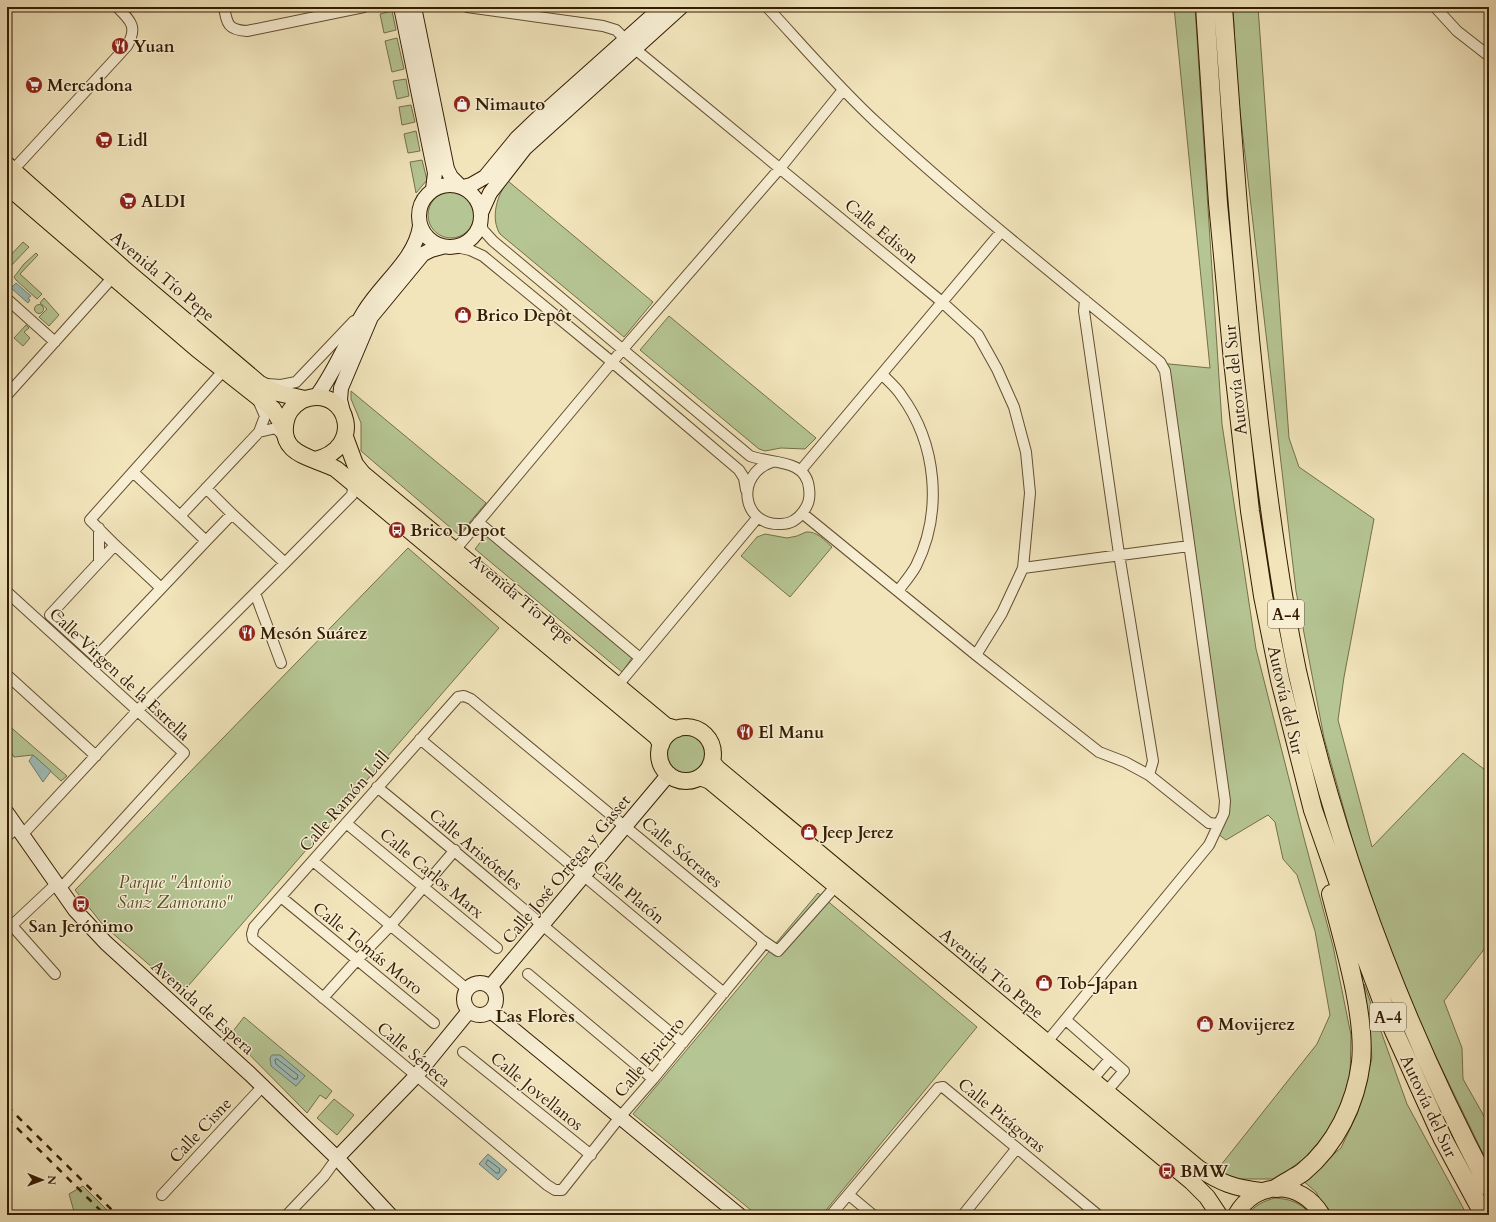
<svg xmlns="http://www.w3.org/2000/svg" width="1496" height="1222" viewBox="0 0 1496 1222" font-family="Cardo,serif">
  <style>
    .green { fill: #b6c594; stroke: #74704a; fill-rule: evenodd }
    .water { fill: #9dbdb8; stroke: #737d6f }
    .lines { fill: none; stroke-linecap: round; stroke-linejoin: round }
    .shore { stroke: #686c5c; stroke-width: 1 }
    .street-casing { stroke: #634e30; stroke-width: 12 }
    .secondary-casing { stroke: #331c01; stroke-width: 16 }
    .primary-casing { stroke: #331c01; stroke-width: 18 }
    .highway-casing { stroke: #331c01; stroke-width: 20 }
    .street { stroke: #f7eed3; stroke-width: 10 }
    .secondary { stroke: #f7eed3; stroke-width: 14 }
    .primary { stroke: #f2e5bc; stroke-width: 16 }
    .highway { stroke: #f2e5bc; stroke-width: 18 }
    .rail { stroke: #331c01; stroke-width: 2.5; stroke-dasharray: 7 7; stroke-linecap: butt }
    .labels { text-anchor: middle; stroke-width: 3; stroke-linejoin: round; paint-order: stroke }
    .shield { fill: #f7eed3; stroke: #6e5b40; stroke-width: 1 }
    .shield-label { font-size: 16px; font-weight: bold; fill: #331c01 }
    .poi-label { font-size: 17px; font-weight: bold; fill: #331c01; stroke: #f7eed3; text-anchor: start }
    .street-label { font-size: 17px; fill: #331c01; stroke: #f7eed3 }
    .park-label { font-size: 17px; font-style: italic; fill: #5a4f2d; stroke: #f7eed3 }
    .neighbourhood-label { font-size: 18px; font-weight: bold; fill: #331c01; stroke: #f7eed3 }
  </style>
  <rect width="100%" height="100%" fill="#f2e5bc"/>
  <filter id="stains"><feTurbulence type="fractalNoise" baseFrequency=".005" numOctaves="4"/><feColorMatrix values="0 0 0 0 .2 0 0 0 0 .09 0 0 0 0 .02 0 0 0 .5 -.17"/></filter>
  <radialGradient id="worn" r=".72"><stop offset=".6" stop-color="#630" stop-opacity="0"/><stop offset="1" stop-color="#630" stop-opacity=".3"/></radialGradient>
  <!-- green -->
  <path class="green" d="M1174,7H1195L1222,424L1256,649L1304,838L1333,946L1351,1035L1350,1080L1337,1121L1305,1158L1276,1179H1232L1217,1170L1317,1044L1330,1015L1315,931L1297,875L1283,859L1275,822L1268,815L1226,840L1214,831L1223,812L1159,363L1210,368Z
    M1233,7H1258L1289,438L1299,467L1374,519L1344,677L1338,720L1372,847L1463,753L1489,773V943L1444,1001L1462,1048L1463,1079L1489,1125V1166L1423,1030L1367,892L1324,738L1296,591L1237,86Z
    M392,11L396,30L384,33L380,14Z
    M397,38L404,69L392,72L385,41Z
    M406,79L409,96L397,99L393,81Z
    M411,105L415,122L402,125L399,107Z
    M416,131L420,151L408,153L404,134Z
    M422,160L427,180L416,193L410,162Z
    M508,181L653,302L624,337L500,234C490,218 497,195 508,181Z
    M428 215a23 23 0 1 1 46 0a23 23 0 1 1-46 0Z
    M23,242L29,247L7,270V259Z
    M36,253L38,255L20,274L42,294L37,299L16,280L14,277L24,264Z
    M44,298L59,315L49,326L39,317L47,309L40,303Z
    M34.5 309a4.5 4.5 0 1 1 9 0a4.5 4.5 0 1 1-9 0Z
    M669,316L816,438L805,449L781,448L765,451L759,449L640,350Z
    M26,325L29,328L24,332L30,338L23,346L14,338Z
    M351,391L486,503L459,535L361,451V423L351,399Z
    M806,532C817,531 824,540 832,547L790,597L741,556L757,537L765,534L787,538L797,536Z
    M486,535L632,658L622,672L475,549Z
    M408,548L499,628L182,993L103,925L75,890Z
    M7,724L67,776L61,781L33,755L14,757L7,746Z
    M666 754a20 20 0 1 1 40 0a20 20 0 1 1-40 0Z
    M818,893L977,1027L822,1215H757L633,1114Z
    M1364,984L1407,1104L1467,1215H1328L1316,1192L1302,1180L1341,1148L1357,1114L1372,1058Z
    M244,1017L332,1091L326,1099L320,1095L307,1113L230,1035ZM280,1055L304,1076L296,1086L271,1062V1058Z
    M334,1099L354,1115L337,1135L317,1118Z
    M83,1186L112,1215H75L69,1194Z
    M1275,1198C1291,1199 1301,1203 1311,1215H1247C1255,1205 1264,1201 1275,1198Z"/>
  <!-- water -->
  <path class="water" d="M16,283L31,296L28,298L30,300L28,303L11,288Z
    M33,755L51,771L43,782L29,761Z
    M272,1055H280L305,1076L296,1086L271,1066L270,1058Z
    M488,1154L507,1170L498,1180L479,1164Z"/>
  <g class="lines">
    <!-- shore -->
    <path class="shore" d="M277,1059L298,1075L297,1079H294L276,1064L275,1060Z
      M488,1160L500,1169L499,1173H496L486,1164Z"/>
    <!-- street casing -->
    <g class="street-casing">
      <path id="street" d="M224,7C227,24 228,30 247,31L364,7
        M467,7L603,26L616,30L635,49L942,302L978,335L997,369L1014,407L1026,452L1030,493L1023,568L1002,613L976,655
        M767,7C803,46 838,87 877,123C968,207 1065,283 1160,362L1165,371L1225,801L1224,813L1209,845L1046,1043
        M1435,7L1457,31L1489,56
        M13,170L127,46C138,27 131,21 117,7
        M481,223L483,230L493,241L750,456C770,464 806,458 809,488C810,495 810,502 805,509C800,517 792,524 781,524C741,526 735,474 772,462
        M456,247L470,250L483,256L612,362L739,470L744,478L746,490
        M7,299L55,342
        M1085,300L1084,311L1119,554L1153,761L1149,775
        M882,374C888,381 896,387 901,395C937,444 943,512 916,566C911,575 904,583 898,591
        M267,384L281,385L296,382L354,321
        M7,395L113,277
        M258,400L265,416L259,432L180,516L206,541L232,514L285,563L352,495L353,488L351,481
        M259,432L276,428L285,438
        M801,470L1001,232
        M133,472L180,516
        M206,488L232,514
        M802,513L976,655L1099,752L1125,762L1149,775L1209,823L1219,824
        M478,522L640,658
        M99,528V562
        M115,545L90,520L224,370
        M455,550L623,349L781,167L843,90
        M1023,568L1189,546
        M161,588L115,545L50,615L96,657L206,541
        M7,592L184,753L60,889
        M255,593L281,663
        M7,675L96,756
        M618,685L758,517
        M464,696L471,699L762,940V946L758,951L653,1079L620,1117L562,1190H555L547,1185L253,939L252,934L254,927L458,697Z
        M420,739L724,993
        M377,787C480,871 580,958 683,1043
        M346,823L497,948
        M22,835L138,710L285,563
        M7,836L17,828
        M313,861L467,989
        M281,897L434,1023
        M7,920L55,974
        M7,930L56,884
        M762,940L778,951L835,887
        M528,974L653,1079
        M323,998L357,960L391,925L455,850
        M1066,1020L1124,1071L1106,1092
        M463,1052L591,1155
        M1092,1080L1110,1059
        M162,1195L262,1087
        M849,1195L873,1215
        M287,1215L324,1176L337,1158
        M831,1215L938,1088L943,1087L1098,1215
        M963,1215L1017,1148"/>
    </g>
    <!-- secondary casing -->
    <g class="secondary-casing">
      <path id="secondary" d="M401,7L435,173L433,189
        M414,7L447,169L451,177L460,186
        M419 216a31 31 0 1 1 62 0a31 31 0 1 1-62 0Z
        M463,187L471,185L485,177L517,138L540,116L662,7
        M481,213L490,193L525,148L681,7
        M316,397C336,370 347,340 364,312C381,283 415,260 420,226
        M344,416L340,400L341,388L371,317L423,254L431,250L442,247
        M7,813L75,910L106,943L250,1074L337,1158L390,1215
        M464 999a16 16 0 1 1 32 0a16 16 0 1 1-32 0Z
        M490,987L669,774
        M491,1011L739,1215
        M337,1158L416,1076L469,1011"/>
    </g>
    <!-- primary casing -->
    <g class="primary-casing">
      <path id="primary" d="M7,165L123,268L260,384L278,393L305,399
        M7,186L197,349L273,409L284,428
        M345,437L355,464L363,474L666,726L677,729
        M315,460C365,448 348,389 309,398C299,400 290,408 287,417C275,455 313,457 336,469L657,737L661,745
        M659 754a27 27 0 1 1 54 0a27 27 0 1 1-54 0Z
        M712,762L718,769L1198,1168C1221,1183 1234,1188 1261,1191
        M700,777L710,781L1191,1181L1207,1197L1219,1215
        M1236,1215C1256,1179 1301,1180 1322,1215"/>
    </g>
    <!-- highway casing -->
    <g class="highway-casing">
      <path id="highway" d="M1205,7L1218,203L1233,361L1250,511L1263,596L1280,680L1313,810L1352,921L1390,1022L1443,1139L1484,1215
        M1223,7C1233,146 1243,284 1259,423C1269,506 1280,589 1297,671C1337,851 1403,1024 1489,1187
        M1277,1188C1285,1182 1295,1178 1303,1172C1336,1145 1356,1103 1361,1062C1366,1015 1343,941 1331,894"/>
    </g>
    <!-- street -->
    <use href="#street" class="street"/>
    <!-- secondary -->
    <use href="#secondary" class="secondary"/>
    <!-- primary -->
    <use href="#primary" class="primary"/>
    <!-- highway -->
    <use href="#highway" class="highway"/>
    <!-- rail -->
    <path class="rail" d="M7,1106L117,1215
      M7,1118L105,1215"/>
  </g>
  <!-- icons -->
  <defs>
    <g id="restaurant-disc" transform="scale(0.9)"><circle r="9.5" fill="#8f2418" stroke="#f7eed3"/><path d="M-5-6h1v4h1v-4h1v4h1v-4h1v5L-1.5 .5V6h-2V.5L-5-1ZM5-6V6H3V1.5H1.5Q1.5-4 5-6Z" fill="#fff"/></g>
    <g id="supermarket-disc" transform="scale(0.9)"><circle r="9.5" fill="#8f2418" stroke="#f7eed3"/><path d="M-6-5.5h2.5l.6 2H6L4.5 2H-2.5L-4.4-4H-6ZM-1.5 3.2a1.3 1.3 0 1 0 .1 0ZM3 3.2a1.3 1.3 0 1 0 .1 0Z" fill="#fff"/></g>
    <g id="shop-disc" transform="scale(0.9)"><circle r="9.5" fill="#8f2418" stroke="#f7eed3"/><path d="M-5-2.5h2.3a2.7 3.5 0 0 1 5.4 0H5L5.5 6h-11ZM-1.5-2.5h3a1.5 2.3 0 0 0-3 0Z" fill="#fff"/></g>
    <g id="bus-disc" transform="scale(0.9)"><circle r="9.5" fill="#8f2418" stroke="#f7eed3"/><path d="M-5-6H5V4H4V6H2V4H-2V6H-4V4H-5ZM-3.5-4V0h7V-4ZM-3.5 1.2v1.5H-2V1.2ZM2 1.2v1.5H3.5V1.2Z" fill="#fff"/></g>
  </defs>
  <g fill-rule="evenodd">
    <use href="#restaurant-disc" x="120" y="46"/>
    <use href="#supermarket-disc" x="34" y="85"/>
    <use href="#shop-disc" x="462" y="104"/>
    <use href="#supermarket-disc" x="104" y="140"/>
    <use href="#supermarket-disc" x="128" y="201"/>
    <use href="#shop-disc" x="463" y="315"/>
    <use href="#bus-disc" x="397" y="530"/>
    <use href="#restaurant-disc" x="247" y="633"/>
    <use href="#restaurant-disc" x="745" y="732"/>
    <use href="#shop-disc" x="809" y="832"/>
    <use href="#bus-disc" x="81" y="904"/>
    <use href="#shop-disc" x="1044" y="983"/>
    <use href="#shop-disc" x="1205" y="1024"/>
    <use href="#bus-disc" x="1167" y="1171"/>
  </g>
  <g class="labels">
    <!-- shield labels -->
    <g class="shield">
      <rect x="1268" y="600" width="36" height="28" rx="3"/>
      <rect x="1370" y="1003" width="36" height="28" rx="3"/>
    </g>
    <g class="shield-label">
      <text x="1286" y="620">A-4</text>
      <text x="1388" y="1023">A-4</text>
    </g>
    <!-- poi labels -->
    <g class="poi-label">
      <text x="133" y="52">Yuan</text>
      <text x="47" y="91">Mercadona</text>
      <text x="475" y="110">Nimauto</text>
      <text x="117" y="146">Lidl</text>
      <text x="141" y="207">ALDI</text>
      <text x="476" y="321">Brico Depôt</text>
      <text x="410" y="536">Brico Depot</text>
      <text x="260" y="639">Mesón Suárez</text>
      <text x="758" y="738">El Manu</text>
      <text x="822" y="838">Jeep Jerez</text>
      <text x="81" y="932" text-anchor="middle">San Jerónimo</text>
      <text x="1057" y="989">Tob-Japan</text>
      <text x="1218" y="1030">Movijerez</text>
      <text x="1180" y="1177">BMW</text>
    </g>
    <!-- street labels -->
    <g class="street-label">
      <text transform="translate(882 231) rotate(40)" y="6">Calle Edison</text>
      <text transform="translate(163 276) rotate(40)" y="6">Avenida Tío Pepe</text>
      <text transform="translate(1235 380) rotate(-96)" y="6">Autovía del Sur</text>
      <text transform="translate(522 599) rotate(40)" y="6">Avenida Tío Pepe</text>
      <text transform="translate(120 674) rotate(43)" y="6">Calle Virgen de la Estrella</text>
      <text transform="translate(1286 700) rotate(77)" y="6">Autovía del Sur</text>
      <text transform="translate(344 801) rotate(-49)" y="6">Calle Ramón Lull</text>
      <text transform="translate(476 849) rotate(40)" y="6">Calle Aristóteles</text>
      <text transform="translate(682 852) rotate(40)" y="6">Calle Sócrates</text>
      <text transform="translate(566 869) rotate(-50)" y="6">Calle José Ortega y Gasset</text>
      <text transform="translate(432 873) rotate(40)" y="6">Calle Carlos Marx</text>
      <text transform="translate(629 892) rotate(40)" y="6">Calle Platón</text>
      <text transform="translate(368 948) rotate(39)" y="6">Calle Tomás Moro</text>
      <text transform="translate(992 973) rotate(40)" y="6">Avenida Tío Pepe</text>
      <text transform="translate(203 1007) rotate(42)" y="6">Avenida de Espera</text>
      <text transform="translate(414 1054) rotate(40)" y="6">Calle Séneca</text>
      <text transform="translate(649 1057) rotate(-50)" y="6">Calle Epicuro</text>
      <text transform="translate(537 1091) rotate(39)" y="6">Calle Jovellanos</text>
      <text transform="translate(1429 1106) rotate(65)" y="6">Autovía del Sur</text>
      <text transform="translate(1002 1115) rotate(39)" y="6">Calle Pitágoras</text>
      <text transform="translate(200 1130) rotate(-47)" y="6">Calle Cisne</text>
    </g>
    <!-- park labels -->
    <g class="park-label">
      <text x="175" y="888">Parque "Antonio<tspan x="175" dy="20">Sanz Zamorano"</tspan></text>
    </g>
    <!-- neighbourhood labels -->
    <g class="neighbourhood-label">
      <text x="535" y="1022">Las Flores</text>
    </g>
  </g>
  <!-- margin -->
  <rect width="1496" height="1222" fill="none" stroke="#f2e5bc" stroke-width="24"/>
  <rect x="8" y="8" width="1480" height="1206" fill="none" stroke="#331c01" stroke-width="2"/>
  <rect x="12" y="12" width="1472" height="1198" fill="none" stroke="#331c01"/>
  <!-- north arrow -->
  <g transform="translate(42 1180) rotate(91)" stroke="#f7eed3" stroke-width="3" paint-order="stroke">
  <path d="M0-3L7 15L0 10L-7 15Z" fill="#331c01"/>
  <text y="-6" font-size="11" font-weight="bold" text-anchor="middle" fill="#331c01">N</text>
  </g>
  <rect width="100%" height="100%" filter="url(#stains)"/>
  <rect width="100%" height="100%" fill="url(#worn)"/>
</svg>
